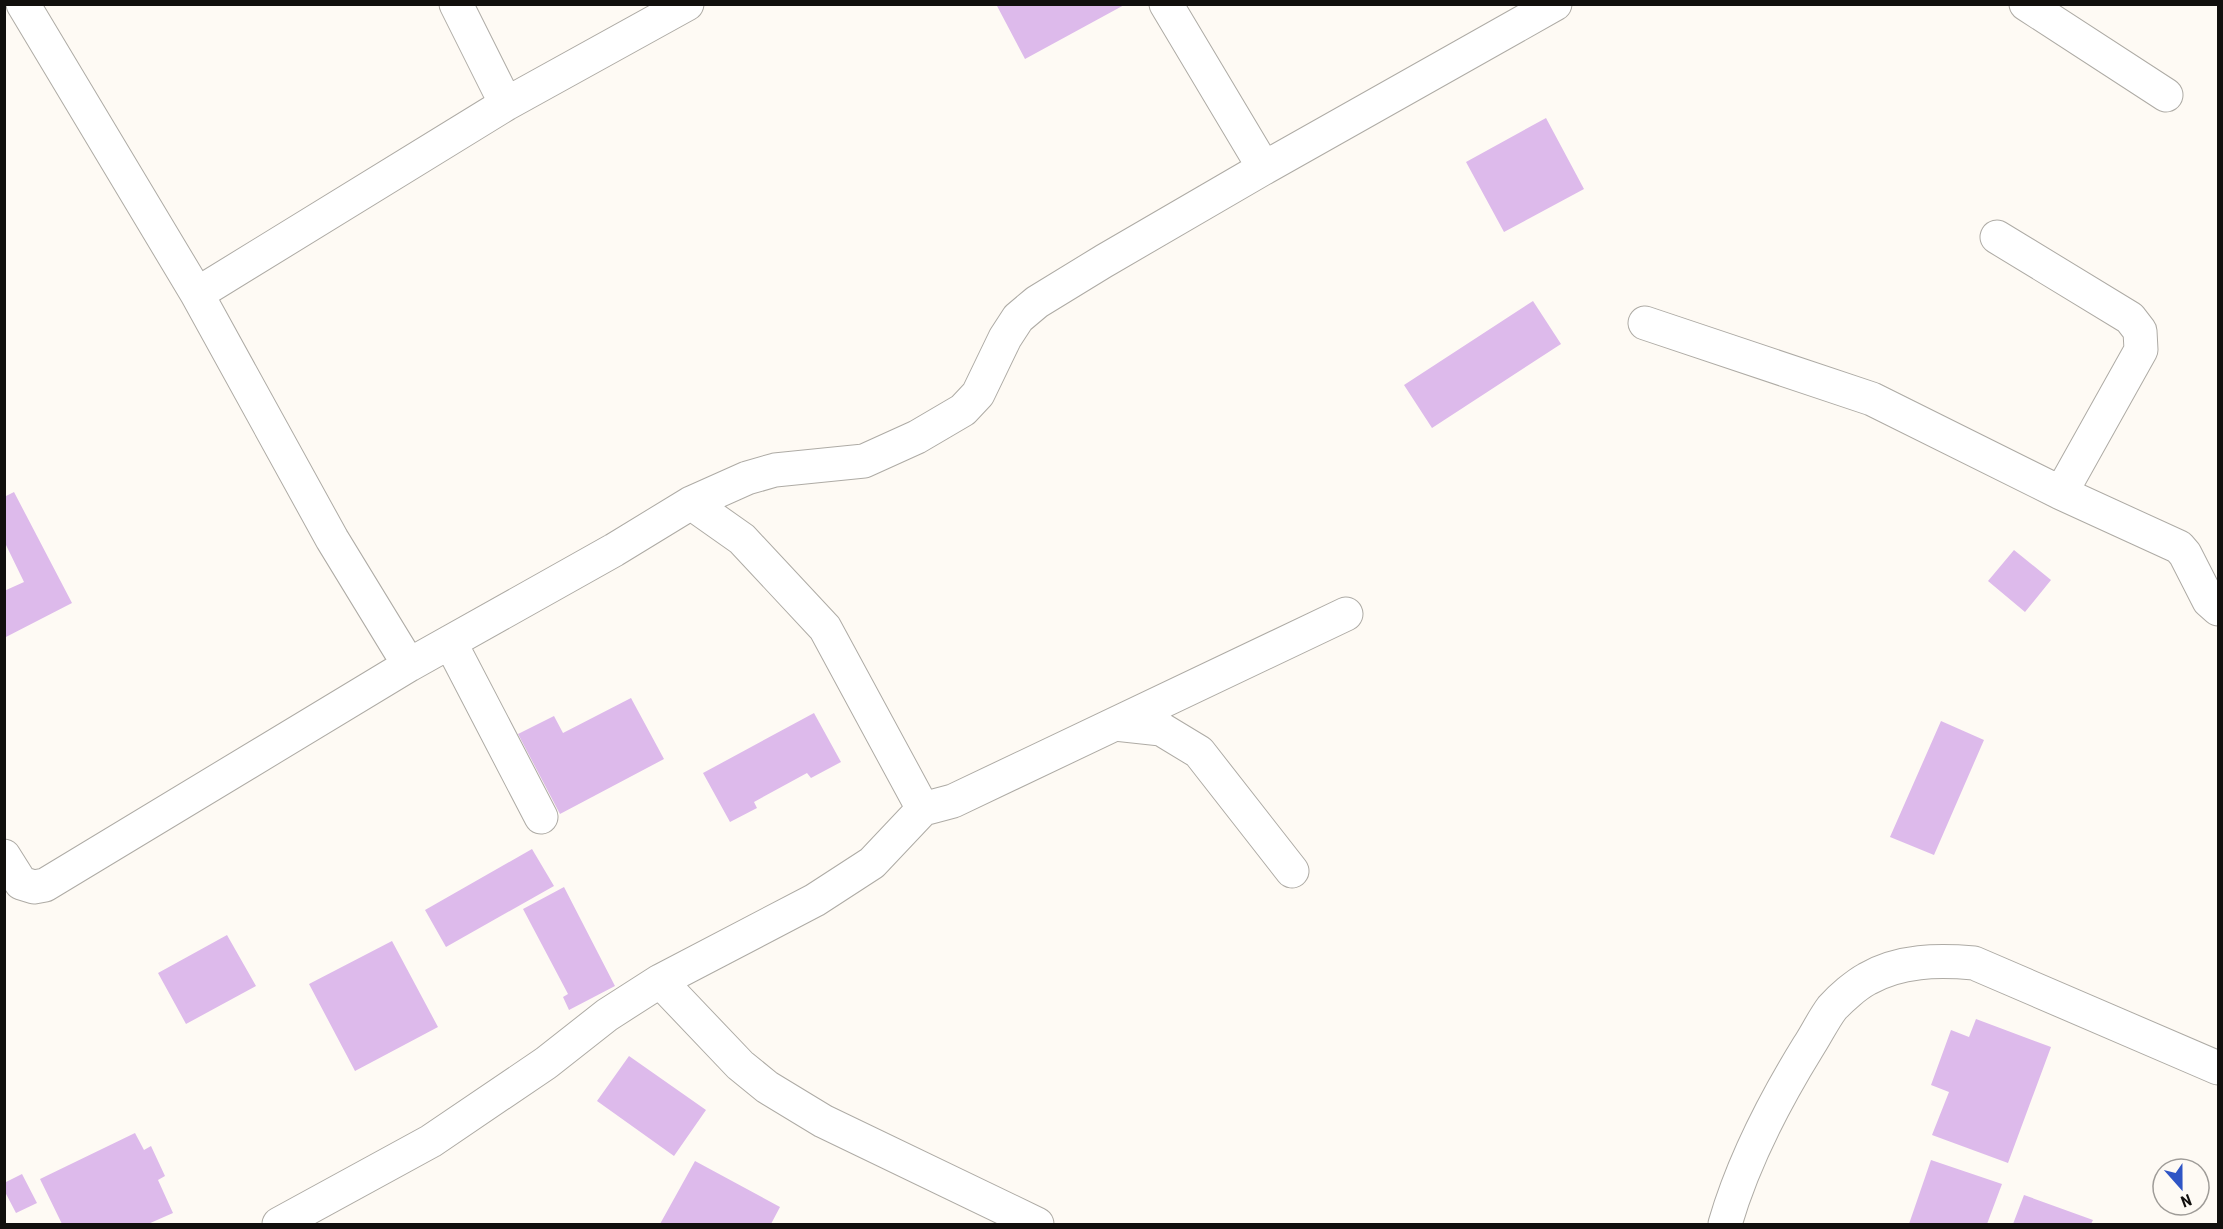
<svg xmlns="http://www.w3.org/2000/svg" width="2223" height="1229" viewBox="0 0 2223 1229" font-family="'Roboto Condensed',sans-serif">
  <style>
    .building { fill: #ddbaeb }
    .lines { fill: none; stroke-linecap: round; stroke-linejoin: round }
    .minor-casing { stroke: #aeaba5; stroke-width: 35 }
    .minor { stroke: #fff; stroke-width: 33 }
  </style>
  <rect width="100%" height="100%" fill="#fefaf4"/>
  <!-- building -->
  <path class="building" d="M996,4H1126L1025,59Z
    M1546,118L1584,189L1504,232L1466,162Z
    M1533,301L1561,344L1432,428L1404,385Z
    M14,492L72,603L4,638V591L24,582L6,545L4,546V497Z
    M2014,550L2051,580L2025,612L1988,581Z
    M631,698L664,759L560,814L518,734L554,716L563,733Z
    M814,713L841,762L811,778L807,773L754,802L757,808L730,822L703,773Z
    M1941,721L1984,740L1934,855L1890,837Z
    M532,849L554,886L446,947L425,910Z
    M564,887L615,986L569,1010L563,997L568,994L523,909Z
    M227,935L256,986L186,1024L158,973Z
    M392,941L438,1027L355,1071L309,984Z
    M1976,1019L2051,1047L2008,1163L1932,1135L1949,1092L1931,1085L1951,1030L1969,1037Z
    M629,1056L706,1110L674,1156L597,1101Z
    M135,1133L144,1150L151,1146L165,1176L158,1180L173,1213L148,1224H62L40,1179Z
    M1931,1160L2002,1184L1987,1224H1909Z
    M695,1161L780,1207L771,1224H660Z
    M22,1174L37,1203L16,1213L4,1190V1183Z
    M2024,1195L2093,1220L2091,1224H2013Z"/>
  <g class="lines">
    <!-- minor casing -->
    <g class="minor-casing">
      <path id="minor" d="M23,4L197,294L332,539L409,665
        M456,4L506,104
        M1166,4L1264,168
        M2026,4L2166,95
        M1997,237L2130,318L2140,331L2141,350L2061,493
        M197,294L506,104L687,4
        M1645,323L1872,399L2061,493L2179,547L2185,554L2209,601L2218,609
        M691,503L742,539L825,628L923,809
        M450,642L541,817
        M1115,724L1161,729L1199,752L1292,871
        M4,856L21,883L34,887L45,885L409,665L614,550L691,503L747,478L775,470L864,461L917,437L963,410L978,394L1005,338L1018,318L1037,302L1104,261L1264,168L1555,4
        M660,981L740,1065L767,1087L823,1121L1037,1224
        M279,1224L431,1141L546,1063L607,1015L660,981L815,900L872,863L923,809L953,801L1346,614
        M1725,1224C1743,1162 1774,1102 1808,1047C1816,1035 1823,1020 1832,1008C1841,998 1856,985 1867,979C1900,960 1938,960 1974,963L2218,1068"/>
    </g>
    <!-- minor -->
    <use href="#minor" class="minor"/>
  </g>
  <!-- border -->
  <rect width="2223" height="1229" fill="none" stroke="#110f0d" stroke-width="12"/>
  <!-- north arrow -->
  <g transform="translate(2181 1187) rotate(159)"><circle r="28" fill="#fefaf4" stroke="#9f9c98" stroke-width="1.5"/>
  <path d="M0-4.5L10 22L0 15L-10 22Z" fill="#2f55c5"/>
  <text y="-9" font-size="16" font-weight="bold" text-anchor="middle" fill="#110f0d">N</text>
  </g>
</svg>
